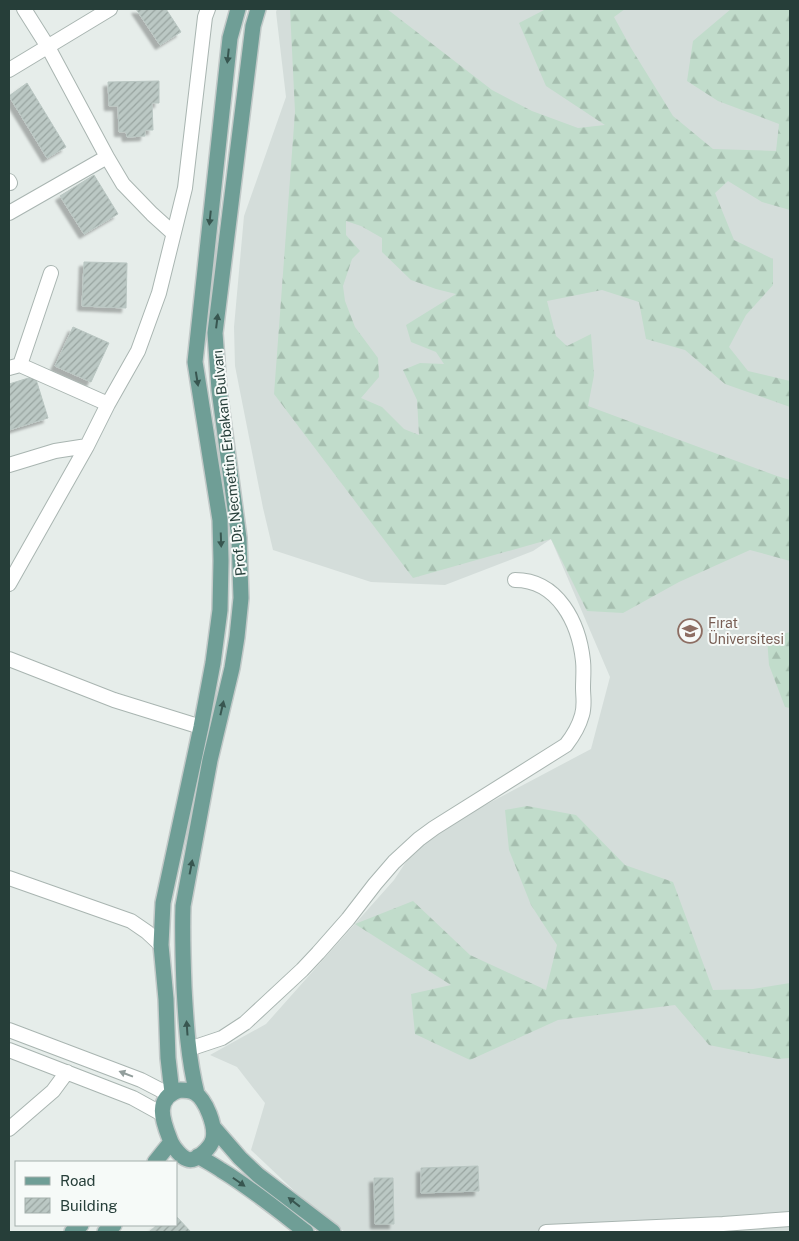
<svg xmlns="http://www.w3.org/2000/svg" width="799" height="1241" viewBox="0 0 799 1241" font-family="'Public Sans',sans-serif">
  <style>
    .built { fill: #d4ddda }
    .forest { fill: url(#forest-firs); fill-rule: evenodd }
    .building { fill: url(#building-hatch); stroke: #b9c6c2; filter: url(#shadow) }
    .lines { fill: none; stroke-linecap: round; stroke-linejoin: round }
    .minor-casing { stroke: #a9b5b1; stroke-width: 16 }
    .major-casing { stroke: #c2c9c8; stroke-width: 18 }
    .minor { stroke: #fff; stroke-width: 14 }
    .major { stroke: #6f9e96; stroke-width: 15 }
    .oneway { fill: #385650 }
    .oneway2 { fill: #929e9c }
    .labels { text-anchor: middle; stroke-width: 4; stroke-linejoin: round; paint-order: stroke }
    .street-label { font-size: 14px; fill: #263e39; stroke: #f6faf8 }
    .education-label { font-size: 14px; fill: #785e54; stroke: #f6faf8; text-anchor: start }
  </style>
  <defs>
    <pattern id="forest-firs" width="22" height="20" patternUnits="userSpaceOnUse" patternTransform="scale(1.25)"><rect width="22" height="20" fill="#c1dccb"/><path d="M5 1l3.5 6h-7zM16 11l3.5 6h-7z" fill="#a6beaf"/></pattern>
    <pattern id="building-hatch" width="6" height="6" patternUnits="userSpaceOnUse" patternTransform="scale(1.25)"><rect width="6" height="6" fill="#bbc8c4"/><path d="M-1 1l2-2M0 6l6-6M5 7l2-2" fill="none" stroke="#98a4a0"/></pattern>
    <filter id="shadow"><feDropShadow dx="-4.5" dy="4.5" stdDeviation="1" flood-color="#0004"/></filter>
  </defs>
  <rect width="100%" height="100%" fill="#e6edea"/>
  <!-- built -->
  <path class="built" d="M277,9H790V1232H345L305,1201L251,1150L265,1103L237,1067L210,1055L266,1024L394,880L421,839L591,749L610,677L551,539L533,551L445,585L371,582L273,550L263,508L235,366L234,327L244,216L286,97L276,12Z"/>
  <!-- forest -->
  <path class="forest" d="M290,9H387L492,90L532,111L578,128L605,125L546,86L519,23L546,9H625L614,17L631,48L673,116L713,149L776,151L779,124L718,101L687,81L693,41L731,9H790V210L762,202L728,181L715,193L734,240L773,259V285L746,315L729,347L748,371L790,381V407L725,384L685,350L646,339L639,302L602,290L547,301L556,336L567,346L591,334L594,375L588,406L777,476L790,480V561L750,550L679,582L623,613L587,611L551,539L413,578L274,394L295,112ZM346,221L361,226L382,238V252L411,280L436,289L456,294L406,325L411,342L436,352L444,364L420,363L403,370L417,400L419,435L404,429L382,407L361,398L379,377L378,358L355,327L345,301L343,286L352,259L360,251L346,235Z
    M790,632V708L785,707L769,665L767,638Z
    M527,806L576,815L625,865L673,882L713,990L753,989L790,983V1058L778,1059L709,1045L675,1005L558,1020L470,1060L415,1034L411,994L451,985L355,924L413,901L470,955L546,990L557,945L531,905L509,850L505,810Z"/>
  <!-- building -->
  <path class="building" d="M136,9H166L181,32L160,45Z
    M159,81V103H152L153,130H145V136L127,137L126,132H119L118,106H109L108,82Z
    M27,83L66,147L47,158L9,96Z
    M94,175L118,214L84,234L60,196Z
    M84,262L127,263L126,308L82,306Z
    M73,327L109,343L91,382L55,366Z
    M35,376L48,418L9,430V384Z
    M478,1166L479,1191L421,1193V1168Z
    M374,1178H393L394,1224H375Z
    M176,1216L191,1232H149L157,1225H176Z"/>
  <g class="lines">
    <!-- minor casing -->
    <g class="minor-casing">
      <path id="minor" d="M24,9L48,47L107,157L123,184L152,214L173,233
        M9,70L110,9
        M9,181L10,183
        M9,213L107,157
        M20,365L108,404
        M9,368L20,365L51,273
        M9,465L55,451L87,446
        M9,584L87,446L108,404L138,351L159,293L185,188L205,17L208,9
        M9,659L114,700L201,727
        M9,878L131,921L147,932L161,945
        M9,1030L141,1080L170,1095
        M189,1049L222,1038L245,1023L302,970L318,953L348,919L375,884L394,862L419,839L434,828L566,745C573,736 579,726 582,715C585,705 583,697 583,688C583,679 584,670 583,661C579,623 558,580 515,580
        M9,1050L133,1098L162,1114
        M9,1129L53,1091L67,1072
        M546,1232L723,1224L790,1219"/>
    </g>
    <!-- major casing -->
    <g class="major-casing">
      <path id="major" d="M180,1090C185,1090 190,1090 195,1093C206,1100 216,1126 213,1139C211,1147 196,1163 187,1159C181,1157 174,1148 171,1142C164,1124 152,1098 180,1090Z
        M172,1093L168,1058L166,999L161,945L163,903L201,727L213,663L220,610L221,561L220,520L195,362L230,38L238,9
        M197,1094C188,1058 186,1023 184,987C183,960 182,933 183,906L210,760L232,668L237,637L241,598L239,538L219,390L215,333L253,26L258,9
        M214,1128L240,1158L258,1175L333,1232
        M198,1156C206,1161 214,1165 221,1170C251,1188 279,1211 306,1232
        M155,1162L171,1142
        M72,1232L81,1225
        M105,1232L114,1225"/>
    </g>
    <!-- minor -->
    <use href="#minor" class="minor"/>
    <!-- major -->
    <use href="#major" class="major"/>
  </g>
  <!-- one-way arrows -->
  <defs><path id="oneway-solid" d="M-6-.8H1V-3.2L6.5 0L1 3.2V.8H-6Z" transform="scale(1.25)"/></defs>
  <g class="oneway">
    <use href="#oneway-solid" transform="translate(228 56) rotate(96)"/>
    <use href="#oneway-solid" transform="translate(210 218) rotate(96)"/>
    <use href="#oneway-solid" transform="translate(217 321) rotate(-83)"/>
    <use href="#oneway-solid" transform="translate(197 379) rotate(81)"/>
    <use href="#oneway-solid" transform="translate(221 540) rotate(88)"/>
    <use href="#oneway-solid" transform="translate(222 708) rotate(-77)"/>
    <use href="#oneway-solid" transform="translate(191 867) rotate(-79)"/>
    <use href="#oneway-solid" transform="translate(187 1028) rotate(-94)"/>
    <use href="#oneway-solid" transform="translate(239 1182) rotate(35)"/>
    <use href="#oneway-solid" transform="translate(294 1202) rotate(-142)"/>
  </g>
  <use class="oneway2" href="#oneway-solid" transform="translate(126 1074) rotate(-159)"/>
  <!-- icons -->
  <defs>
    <g id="university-ring" transform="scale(1.25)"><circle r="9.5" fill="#f6faf8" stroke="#8d6e63" stroke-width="1.5"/><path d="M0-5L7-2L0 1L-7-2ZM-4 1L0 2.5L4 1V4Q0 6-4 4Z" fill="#8d6e63"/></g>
  </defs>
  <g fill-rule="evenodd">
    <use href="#university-ring" x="690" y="631"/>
  </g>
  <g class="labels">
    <!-- street labels -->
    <g class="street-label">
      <text transform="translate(229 463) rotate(-96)" y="5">Prof. Dr. Necmettin Erbakan Bulvarı</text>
    </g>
    <!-- education labels -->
    <g class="education-label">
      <text x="708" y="628">Fırat<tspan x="708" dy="16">Üniversitesi</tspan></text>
    </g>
  </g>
  <!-- border -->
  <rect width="799" height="1241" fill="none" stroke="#263e39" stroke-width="20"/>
  <!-- legend -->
  <rect x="15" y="1161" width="162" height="65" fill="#f6faf8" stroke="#a3afac"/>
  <rect x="25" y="1177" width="25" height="8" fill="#6f9e96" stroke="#a3afac"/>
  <text x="60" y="1186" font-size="15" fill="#263e39">Road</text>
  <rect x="25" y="1198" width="25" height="15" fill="url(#building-hatch)" stroke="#a3afac"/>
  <text x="60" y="1211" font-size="15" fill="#263e39">Building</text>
</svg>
